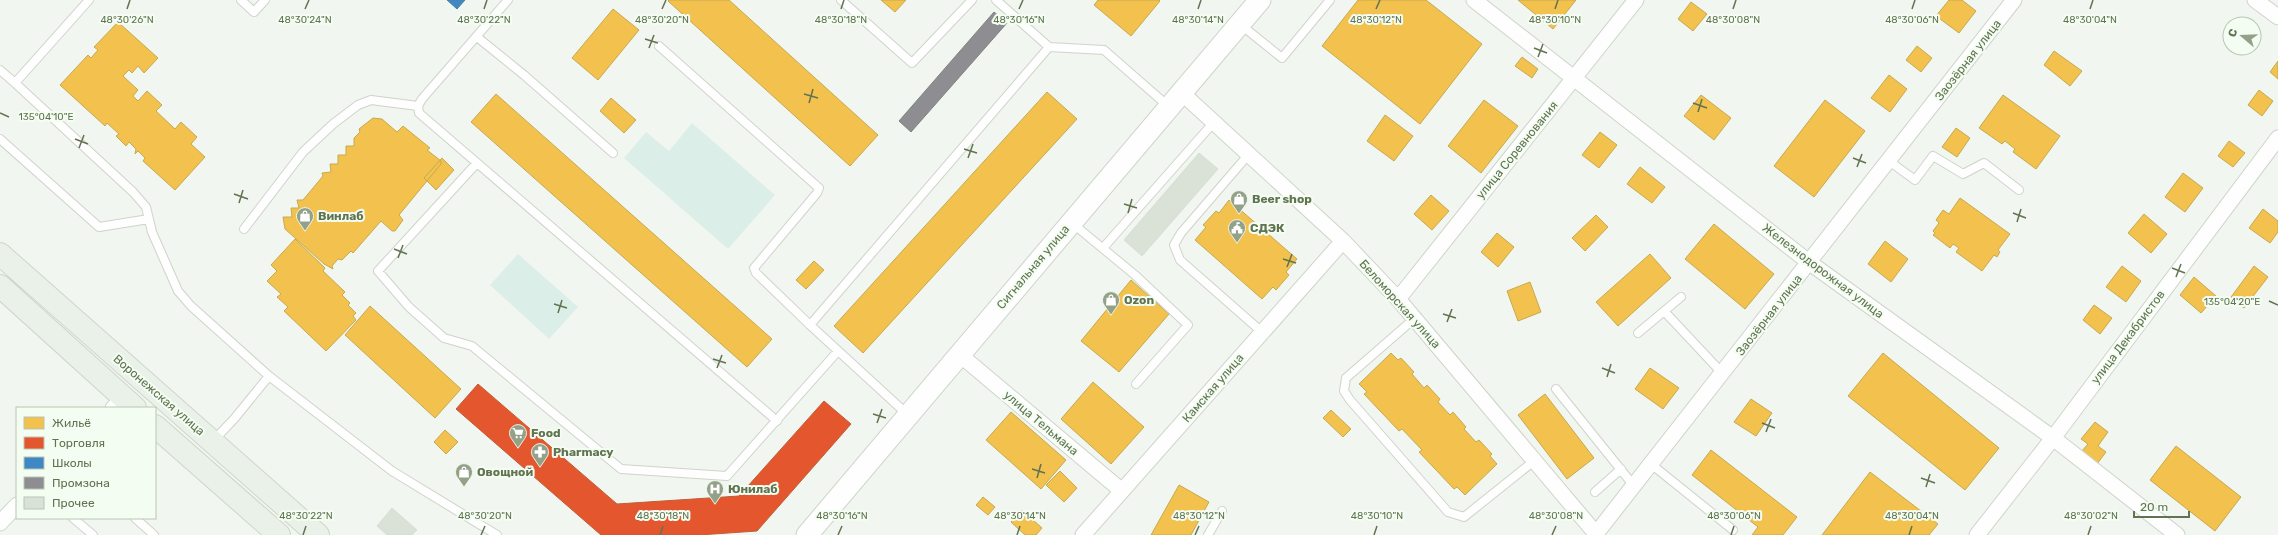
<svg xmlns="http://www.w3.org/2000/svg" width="2278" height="535" viewBox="0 0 2278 535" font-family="Rubik,sans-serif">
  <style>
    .green { fill: #dceee8 }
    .homes { fill: #f2c14e; stroke: #c6aa4f }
    .shops { fill: #e4572e; stroke: #bd5f38 }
    .schools { fill: #3f88c5; stroke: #4982a2 }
    .industry { fill: #8d8d92; stroke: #80857e }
    .building { fill: #dae1d6; stroke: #d7dfd2 }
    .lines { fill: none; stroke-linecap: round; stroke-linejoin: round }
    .lane-casing { stroke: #ced4ca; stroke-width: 10 }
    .street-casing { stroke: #ced4ca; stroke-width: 17 }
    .secondary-casing { stroke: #ced4ca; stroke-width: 23 }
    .primary-casing { stroke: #ced5c9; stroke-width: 24 }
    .lane { stroke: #fdfefd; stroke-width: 8 }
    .street { stroke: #fdfefd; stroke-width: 15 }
    .secondary { stroke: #fdfefd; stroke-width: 21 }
    .primary { stroke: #eaf1e8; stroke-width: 22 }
    .ticks { fill: none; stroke: #617351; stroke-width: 1.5 }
    .labels { text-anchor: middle; stroke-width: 4; stroke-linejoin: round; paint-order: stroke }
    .street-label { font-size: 12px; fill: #617351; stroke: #f4fdf2 }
    .poi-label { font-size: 12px; font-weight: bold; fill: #617351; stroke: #f4fdf2; text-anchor: start }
    .ticks-label { font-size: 10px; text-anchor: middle; fill: #617351; stroke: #f4fdf2; stroke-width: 4; stroke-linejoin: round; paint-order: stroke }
  </style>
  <rect width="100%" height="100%" fill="#f1f6f0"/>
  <!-- green -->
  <path class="green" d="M692,123L775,195L728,249L624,158L646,132L669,151Z
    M518,254L578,307L549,339L490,285Z"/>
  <!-- homes -->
  <path class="homes" d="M669,0H729L878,135L850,166L668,1Z
    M881,0H906L895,12Z
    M1098,0H1159L1160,1L1131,36L1094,5Z
    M1358,0H1426L1482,44L1420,124L1322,46Z
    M1518,0H1576L1553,29Z
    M1949,0H1962L1976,11L1959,33L1936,16Z
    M1691,2L1707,14L1693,31L1678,19Z
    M613,9L639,30L598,80L572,58Z
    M118,22L158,58L144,73L138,66L132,73L129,70L123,76L138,90L133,96L138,101L147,91L162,105L156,111L175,129L181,122L197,137L191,144L205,157L175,190L143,161L145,158L138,151L135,154L136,149L129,142L126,146L116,136L119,134L107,123L105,126L60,85L88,55L91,58L98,50L94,47Z
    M1917,46L1932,58L1921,72L1906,60Z
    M2054,51L2082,71L2070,86L2044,65Z
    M1522,57L1538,69L1532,78L1515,66Z
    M2278,61V79L2270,72Z
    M1889,75L1907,89L1890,112L1871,98Z
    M2259,90L2273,101L2262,116L2248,105Z
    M1047,92L1077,119L863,353L834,326Z
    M496,94L772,339L747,367L471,122Z
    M1701,95L1731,118L1714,140L1684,116Z
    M2003,95L2060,136L2036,169L2013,152L2015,149L2005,141L2002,144L1979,128Z
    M611,98L636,120L624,133L600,111Z
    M1484,100L1518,126L1481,173L1448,146Z
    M1825,100L1865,131L1814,197L1774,166Z
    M1385,115L1413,136L1394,161L1367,141Z
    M373,118L382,119L397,132L403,126L430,148L427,150L441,161V164L399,215L403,220L395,231H392L381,221L353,253L351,251L342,260L338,259L332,266L333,269L324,264L285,229L283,217H292L291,208H299L297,200H303L323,176L322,173L331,172L330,164H338V155H346V146H354V138L360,132L359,129Z
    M1956,128L1970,138L1957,157L1942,147Z
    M1600,132L1617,145L1599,168L1582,155Z
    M2229,141L2245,153L2233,167L2218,156Z
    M442,158L454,170L436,190L424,178Z
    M1640,167L1665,187L1652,203L1627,184Z
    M2183,173L2203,188L2185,212L2165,197Z
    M1431,195L1449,211L1432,230L1414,214Z
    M1960,198L2010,234L1998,250L2000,252L1997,257L1994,255L1982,271L1956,252L1959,248L1953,244L1950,248L1933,235L1935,233L1933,231L1939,223L1936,220L1943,210L1949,214Z
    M1229,200L1297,259L1286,272L1289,275L1276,290L1273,287L1262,299L1195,240L1206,227L1203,225L1216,211L1219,213Z
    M2263,209L2278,221V232L2270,243L2249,228Z
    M2144,214L2167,234L2151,253L2128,233Z
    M1596,215L1608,227L1585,251L1572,238Z
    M1714,224L1774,274L1745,309L1685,259Z
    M1497,233L1514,247L1498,267L1481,252Z
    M295,239L325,268L323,271L345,292L342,295L350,303L348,305L356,313L353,316L356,320L326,351L284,311L288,307L277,297L281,294L267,281L277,271L271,265Z
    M1885,241L1908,259L1891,282L1868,264Z
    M1650,254L1671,278L1618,326L1596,302Z
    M814,261L824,270L806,289L796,280Z
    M2122,266L2141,281L2126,302L2106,287Z
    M2254,266L2268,277L2244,308L2231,297Z
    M2194,277L2216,296L2201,313L2180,295Z
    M1131,280L1169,314L1119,372L1081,341Z
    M1530,282L1541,312L1518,321L1507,291Z
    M2094,305L2112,318L2100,334L2083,320Z
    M370,306L461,389L435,418L345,335Z
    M1391,353L1398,360L1401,358L1414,372L1412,374L1424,388L1427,385L1440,399L1438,402L1450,415L1453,412L1466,427L1464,429L1476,442L1479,440L1492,454L1490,456L1497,464L1465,495L1457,487L1454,489L1419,452L1422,450L1402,429L1399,431L1364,394L1367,392L1359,384Z
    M1883,353L1999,448L1965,490L1848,396Z
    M1650,368L1679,388L1663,409L1635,389Z
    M1093,382L1144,427L1111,464L1061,419Z
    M1545,394L1594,458L1567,479L1518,415Z
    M1751,399L1772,413L1756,436L1734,422Z
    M1331,410L1351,429L1343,437L1323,418Z
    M1011,412L1066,460L1041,489L986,440Z
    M2095,422L2108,432L2098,446L2106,452L2097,464L2081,452L2088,444L2081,439Z
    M445,430L458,442L446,454L434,442Z
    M2176,446L2241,497L2215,531L2150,480Z
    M1711,450L1797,517L1783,535H1752L1758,527L1692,475Z
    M1060,471L1077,488L1064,502L1046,485Z
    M1870,472L1938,524L1929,535H1822Z
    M1179,485L1209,502L1191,535H1151Z
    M983,497L995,507L988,515L976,505Z
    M1022,510L1042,528L1036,535H1025L1011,522Z"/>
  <!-- shops -->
  <path class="shops" d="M478,384L617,504L739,496L824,401L851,424L757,531L699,535H601L456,409Z"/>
  <!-- schools -->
  <path class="schools" d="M447,0H465L457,9Z"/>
  <!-- industry -->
  <path class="industry" d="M994,12L1007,23L911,132L899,121Z"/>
  <!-- building -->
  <path class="building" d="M1199,153L1218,169L1142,256L1124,240Z
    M392,508L417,530L412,535H387L377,526Z"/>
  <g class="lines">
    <!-- lane casing -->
    <g class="lane-casing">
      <path id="lane" d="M241,0L254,12L265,0
        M508,0L422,99L418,106L419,113L777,421
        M841,0L912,63L972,0
        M996,0L1049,47L1104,50L1168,106
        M1241,25L1282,58L1330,0
        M477,37L524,75L613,153
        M659,46L819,188L817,193L754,268L756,273L810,325
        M0,70L15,83L89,0
        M15,83L133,192L146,207L152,232L178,291L191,306L269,376
        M0,139L99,227L149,219
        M1249,154L1181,233L1174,245L1180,260L1262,332
        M1889,161L1915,180L1933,156L1963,174L1984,163L2019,190
        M476,164L378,271L409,307L444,338L472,346L621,469L727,476L838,351
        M1072,223L1135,275L1188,325L1136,384
        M244,229L303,152L333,124L358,105L371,100L418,106
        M1103,248L1214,122
        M1664,311L1723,374
        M1415,318L1346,378L1344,391L1350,400L1448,512L1464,517L1534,461
        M1638,333L1681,297
        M1556,389L1634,486
        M908,415L810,325L1049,47
        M213,441L234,419L269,376L392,471L497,535
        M1651,464L1733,530
        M1595,492L1621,469
        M73,518L93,535
        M135,518L154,535
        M1208,535L1222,511"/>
    </g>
    <!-- street casing -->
    <g class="street-casing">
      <path id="street" d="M1474,0L1810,263L2053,438L2177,535
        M2255,0L2278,17
        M1183,94L1343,241L1398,299L1597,535
        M1398,299L1636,0
        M959,354L1122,491
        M113,408L124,398
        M0,523L17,505
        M1083,535L1343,241
        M1595,535L2014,0
        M1977,535L2053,438L2278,138"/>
    </g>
    <!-- secondary casing -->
    <g class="secondary-casing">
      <path id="secondary" d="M807,535L1260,0"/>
    </g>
    <!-- primary casing -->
    <g class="primary-casing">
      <path id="primary" d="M0,254L318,535
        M0,286L135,408
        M155,426L279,535"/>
    </g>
    <!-- lane -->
    <use href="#lane" class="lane"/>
    <!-- street -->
    <use href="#street" class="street"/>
    <!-- secondary -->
    <use href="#secondary" class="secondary"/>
    <!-- primary -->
    <use href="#primary" class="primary"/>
  </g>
  <!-- ticks -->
  <path class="ticks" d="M127,9L130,0M305,9L309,0M484,9L487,0M662,9L666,0M841,9L844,0M1019,9L1023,0M1198,9L1201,0M1376,9L1380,0M1555,9L1558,0M1733,9L1736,0M1912,9L1915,0M2090,9L2093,0M645,39L658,43M649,48L654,35M1534,48L1547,53M1538,57L1543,44M804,94L818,98M809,103L813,89M1693,103L1707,108M1698,112L1702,99M0,113L9,117M75,139L88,144M79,148L84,135M964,149L977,153M968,158L973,144M1853,158L1866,163M1857,167L1862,154M234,194L248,199M239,203L243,190M1124,204L1137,208M1128,213L1132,199M2013,213L2026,218M2017,222L2021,209M394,249L407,254M398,258L403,245M1283,259L1296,263M1287,267L1292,254M2172,268L2185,273M2176,277L2181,264M2269,301L2278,305M554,304L567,308M558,313L562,300M1443,314L1456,318M1447,322L1452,309M713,359L726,363M717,368L722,355M1602,368L1615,373M1607,377L1611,364M873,414L886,418M877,423L882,409M1762,423L1775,428M1766,432L1771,419M1032,469L1045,473M1037,478L1041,464M1921,478L1935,483M1926,487L1930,474M303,535L306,526M481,535L485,526M660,535L663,526M838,535L842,526M1017,535L1020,526M1195,535L1199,526M1374,535L1377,526M1552,535L1556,526M1731,535L1734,526M1909,535L1912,526M2088,535L2091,526"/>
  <!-- icons -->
  <defs>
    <g id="shop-pin" transform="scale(0.9)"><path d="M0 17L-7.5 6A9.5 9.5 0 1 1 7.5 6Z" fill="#93a189" stroke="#f4fdf2"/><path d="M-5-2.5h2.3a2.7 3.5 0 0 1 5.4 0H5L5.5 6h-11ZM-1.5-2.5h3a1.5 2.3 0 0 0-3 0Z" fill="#fff"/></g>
    <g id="civic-pin" transform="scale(0.9)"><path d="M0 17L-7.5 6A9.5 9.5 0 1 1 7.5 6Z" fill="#93a189" stroke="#f4fdf2"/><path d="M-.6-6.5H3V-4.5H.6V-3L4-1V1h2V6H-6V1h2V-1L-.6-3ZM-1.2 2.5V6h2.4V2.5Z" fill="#fff"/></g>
    <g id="supermarket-pin" transform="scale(0.9)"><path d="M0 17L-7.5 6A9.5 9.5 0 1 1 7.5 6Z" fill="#93a189" stroke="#f4fdf2"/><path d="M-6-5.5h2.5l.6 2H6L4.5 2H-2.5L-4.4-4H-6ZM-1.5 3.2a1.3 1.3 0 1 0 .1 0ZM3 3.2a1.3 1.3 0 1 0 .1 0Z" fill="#fff"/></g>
    <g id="pharmacy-pin" transform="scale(0.9)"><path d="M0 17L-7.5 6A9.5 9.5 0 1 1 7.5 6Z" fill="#93a189" stroke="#f4fdf2"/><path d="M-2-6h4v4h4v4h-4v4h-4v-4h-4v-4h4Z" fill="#fff"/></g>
    <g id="hospital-pin" transform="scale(0.9)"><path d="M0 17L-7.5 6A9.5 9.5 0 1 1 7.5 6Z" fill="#93a189" stroke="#f4fdf2"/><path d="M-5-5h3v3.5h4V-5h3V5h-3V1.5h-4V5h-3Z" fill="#fff"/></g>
  </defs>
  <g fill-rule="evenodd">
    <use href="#shop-pin" x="1239" y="199"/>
    <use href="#shop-pin" x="305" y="216"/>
    <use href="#civic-pin" x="1237" y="228"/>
    <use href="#shop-pin" x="1111" y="300"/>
    <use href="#supermarket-pin" x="518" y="433"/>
    <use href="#pharmacy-pin" x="540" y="452"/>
    <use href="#shop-pin" x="464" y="472"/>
    <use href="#hospital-pin" x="715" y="489"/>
  </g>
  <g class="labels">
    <!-- street labels -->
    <g class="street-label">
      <text transform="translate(1968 60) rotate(-52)" y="4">Заозёрная улица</text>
      <text transform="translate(1517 150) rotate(-51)" y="4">улица Соревнования</text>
      <text transform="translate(1033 267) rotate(-50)" y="4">Сигнальная улица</text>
      <text transform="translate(1823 271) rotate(37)" y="4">Железнодорожная улица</text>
      <text transform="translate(1400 304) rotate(48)" y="4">Беломорская улица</text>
      <text transform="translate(1769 315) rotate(-52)" y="4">Заозёрная улица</text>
      <text transform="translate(2128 337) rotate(-53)" y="4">улица Декабристов</text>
      <text transform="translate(1213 388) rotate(-49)" y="4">Камская улица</text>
      <text transform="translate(159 395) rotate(41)" y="4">Воронежская улица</text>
      <text transform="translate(1041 423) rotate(40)" y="4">улица Тельмана</text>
    </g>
    <!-- poi labels -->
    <g class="poi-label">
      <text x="1252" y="203">Beer shop</text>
      <text x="318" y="220">Винлаб</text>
      <text x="1250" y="232">СДЭК</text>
      <text x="1124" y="304">Ozon</text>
      <text x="531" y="437">Food</text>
      <text x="553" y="456">Pharmacy</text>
      <text x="477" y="476">Овощной</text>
      <text x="728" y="493">Юнилаб</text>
    </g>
  </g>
  <g class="ticks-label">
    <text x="1555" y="23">48°30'10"N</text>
    <text x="127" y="23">48°30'26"N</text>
    <text x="305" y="23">48°30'24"N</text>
    <text x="484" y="23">48°30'22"N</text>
    <text x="662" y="23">48°30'20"N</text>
    <text x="841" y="23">48°30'18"N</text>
    <text x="1019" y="23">48°30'16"N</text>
    <text x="1198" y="23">48°30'14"N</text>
    <text x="1376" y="23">48°30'12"N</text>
    <text x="1733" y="23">48°30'08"N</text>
    <text x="1912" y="23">48°30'06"N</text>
    <text x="2090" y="23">48°30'04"N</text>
    <text x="46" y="120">135°04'10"E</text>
    <text x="2232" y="305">135°04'20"E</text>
    <text x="306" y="519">48°30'22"N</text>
    <text x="485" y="519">48°30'20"N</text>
    <text x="663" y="519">48°30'18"N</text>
    <text x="842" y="519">48°30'16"N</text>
    <text x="1020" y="519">48°30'14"N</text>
    <text x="1199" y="519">48°30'12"N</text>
    <text x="1377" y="519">48°30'10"N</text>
    <text x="1556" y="519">48°30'08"N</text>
    <text x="1734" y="519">48°30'06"N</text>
    <text x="1912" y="519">48°30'04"N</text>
    <text x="2091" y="519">48°30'02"N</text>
  </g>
  <!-- legend -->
  <rect x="16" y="407" width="140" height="112" fill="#f4fdf2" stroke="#b9c6b2"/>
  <rect x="24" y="417" width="20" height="12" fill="#f2c14e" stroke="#b9c6b2"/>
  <text x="52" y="427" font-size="12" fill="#617351">Жильё</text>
  <rect x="24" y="437" width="20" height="12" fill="#e4572e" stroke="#b9c6b2"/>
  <text x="52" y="447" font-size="12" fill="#617351">Торговля</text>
  <rect x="24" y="457" width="20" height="12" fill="#3f88c5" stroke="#b9c6b2"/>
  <text x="52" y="467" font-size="12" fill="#617351">Школы</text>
  <rect x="24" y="477" width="20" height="12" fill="#8d8d92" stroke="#b9c6b2"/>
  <text x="52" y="487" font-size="12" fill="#617351">Промзона</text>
  <rect x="24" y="497" width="20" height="12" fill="#dae1d6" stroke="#b9c6b2"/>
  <text x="52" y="507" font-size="12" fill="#617351">Прочее</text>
  <!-- north arrow -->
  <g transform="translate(2242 36) rotate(289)"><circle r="19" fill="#f4fdf2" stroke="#b9c6b2"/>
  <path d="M0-3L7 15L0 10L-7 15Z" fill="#93a189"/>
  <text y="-6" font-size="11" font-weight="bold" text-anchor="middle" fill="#617351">С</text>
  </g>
  <!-- scale -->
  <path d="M2134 511v6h55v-6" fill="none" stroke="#617351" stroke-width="2"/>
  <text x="2140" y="511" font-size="12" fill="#617351" stroke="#f4fdf2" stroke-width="3" paint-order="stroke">20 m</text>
</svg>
